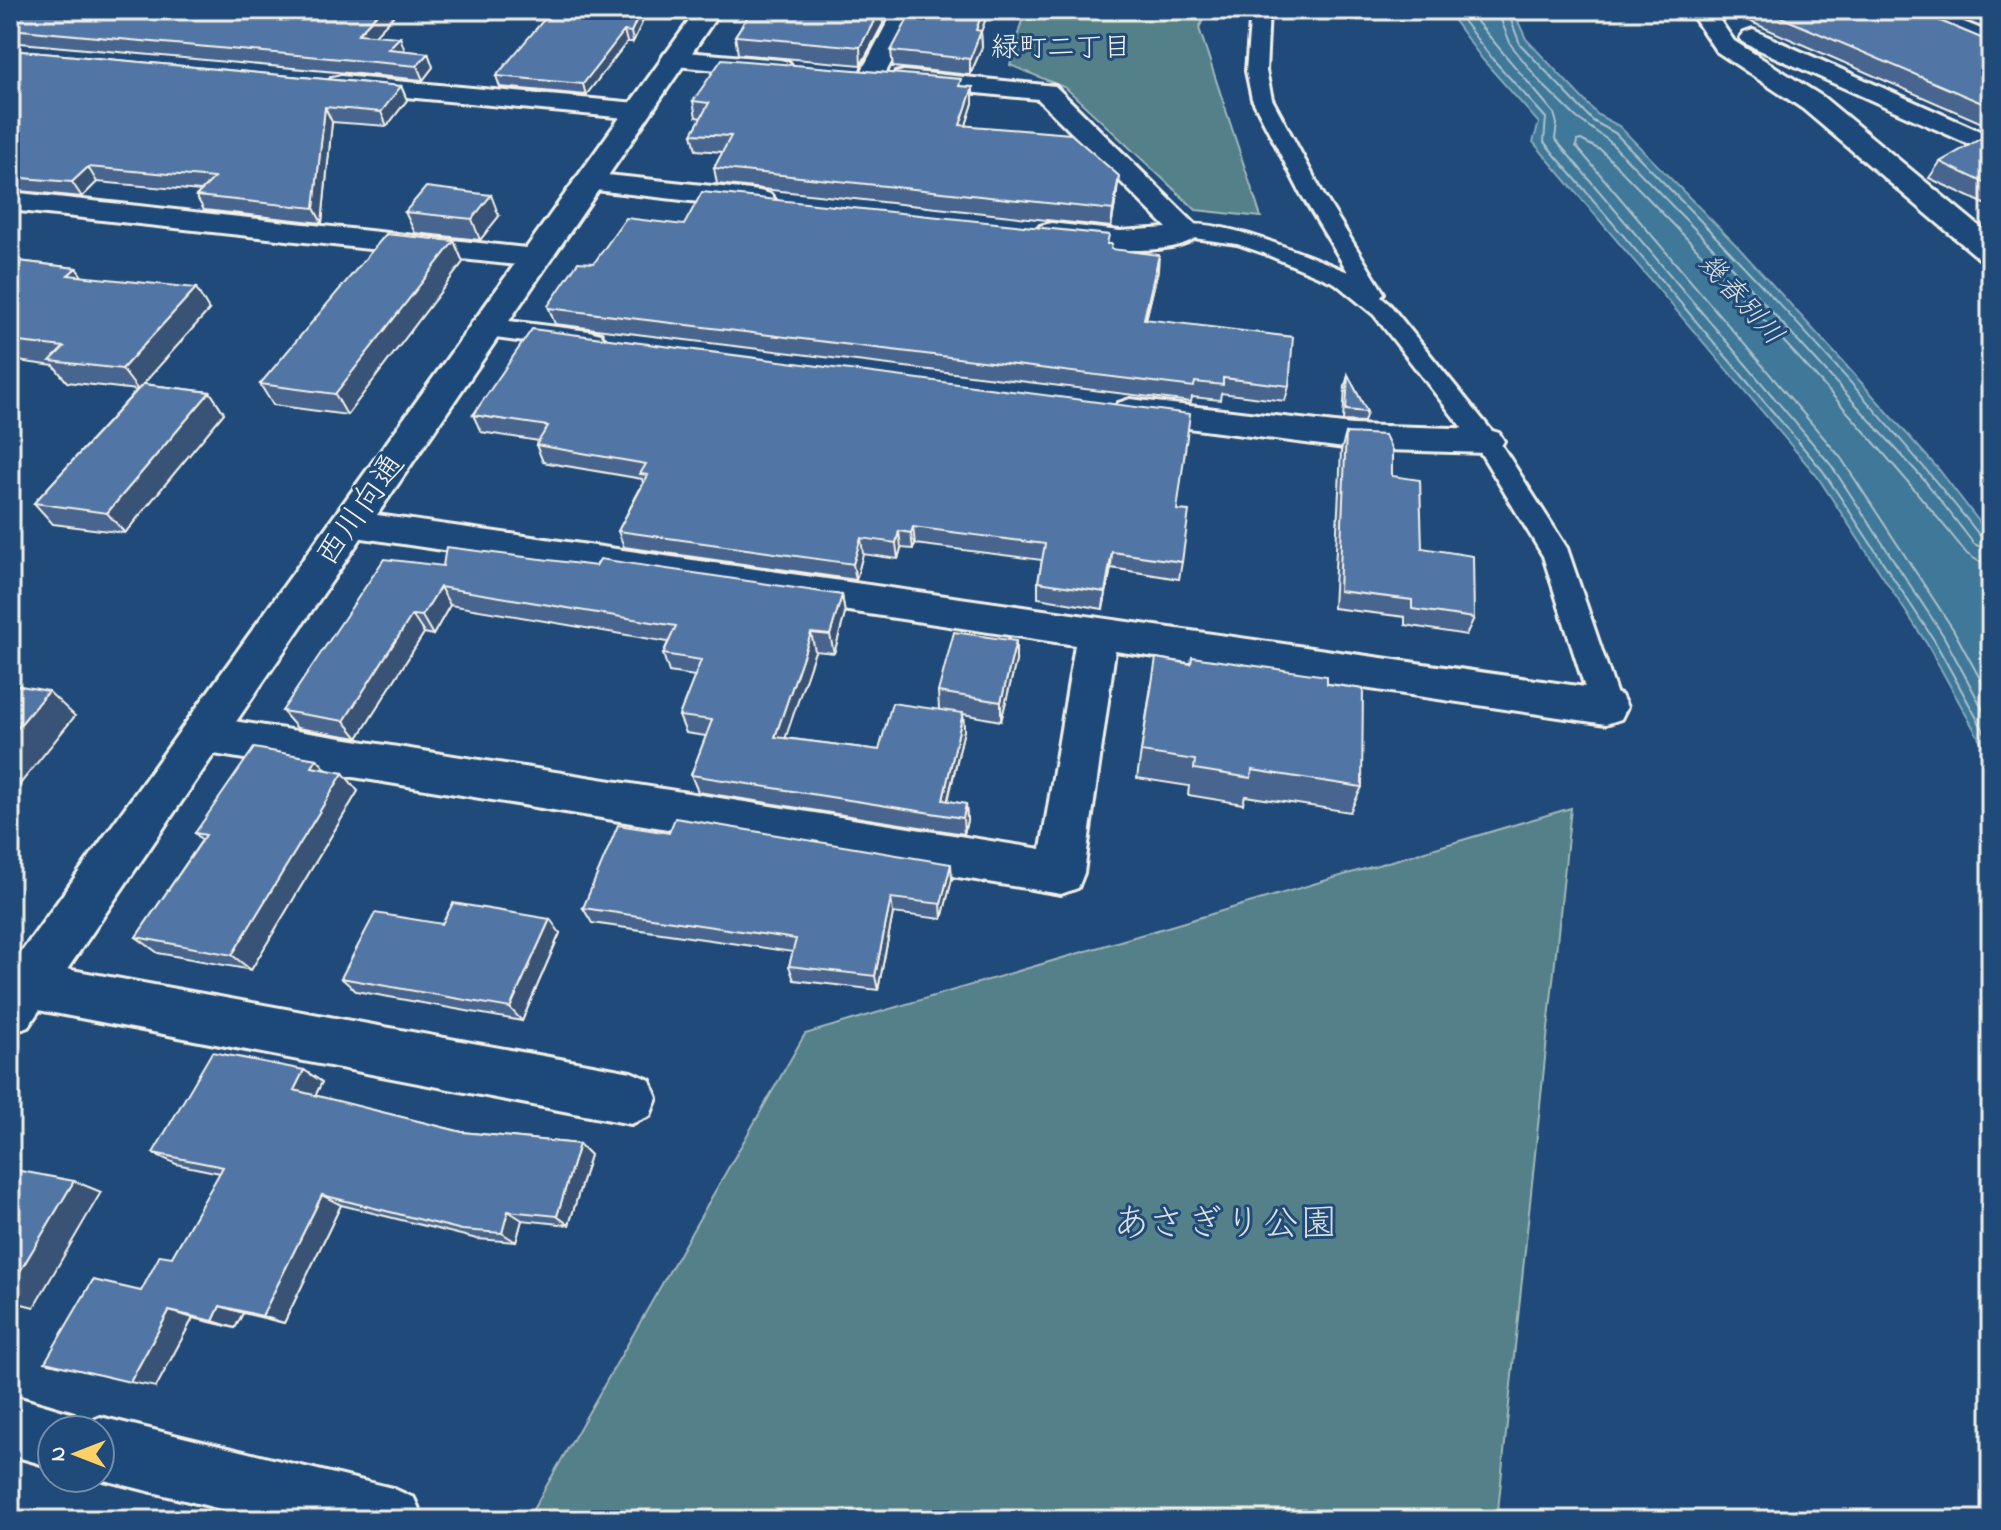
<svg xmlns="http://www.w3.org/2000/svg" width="2001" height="1530" viewBox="0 0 2001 1530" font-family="'Indie Flower','Klee One',sans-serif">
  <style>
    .green { fill: #538089; stroke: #a4b8b8; stroke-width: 2 }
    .water { fill: #40789a; stroke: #88a8b9; stroke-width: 2 }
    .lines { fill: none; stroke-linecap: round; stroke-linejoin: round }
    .shore { stroke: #acc1c9; stroke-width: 2 }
    .service-casing { stroke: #f4f1e8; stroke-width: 6 }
    .minor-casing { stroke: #f4f1e8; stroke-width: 6 }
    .tertiary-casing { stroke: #f4f1e8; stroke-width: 6 }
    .service { fill: #1f4a7a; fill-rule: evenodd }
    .minor { fill: #1f4a7a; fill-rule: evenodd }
    .tertiary { fill: #1f4a7a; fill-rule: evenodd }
    .wall { fill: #46658e; stroke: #f4f1e8; stroke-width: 2 }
    .shaded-wall { fill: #395374; stroke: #f4f1e8; stroke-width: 2 }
    .building { fill: #5176a5; stroke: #f4f1e8; stroke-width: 2 }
    .labels { text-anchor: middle; stroke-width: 6; stroke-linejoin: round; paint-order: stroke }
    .far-neighbourhood-label { font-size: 28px; fill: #f4f1e8; stroke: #1f4a7a }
    .far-water-label { font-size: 28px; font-style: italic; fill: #d9dfdc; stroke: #1f4a7a }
    .street-label { font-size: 32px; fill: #f4f1e8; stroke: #1f4a7a }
    .near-park-label { font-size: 38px; fill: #dce0da; stroke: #1f4a7a }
  </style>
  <rect width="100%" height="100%" fill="#1f4a7a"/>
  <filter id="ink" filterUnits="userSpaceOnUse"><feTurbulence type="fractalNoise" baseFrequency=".0125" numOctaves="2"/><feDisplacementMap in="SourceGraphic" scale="16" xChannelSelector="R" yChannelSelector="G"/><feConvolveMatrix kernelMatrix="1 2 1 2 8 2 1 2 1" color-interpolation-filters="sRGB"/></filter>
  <g filter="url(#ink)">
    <!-- green -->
    <path class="green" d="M1045,10H1208L1199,28L1261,217L1196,210L1066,88L1010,65L1022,20Z
      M1571,808L1497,1520H527L805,1034Z"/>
    <!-- water -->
    <path class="water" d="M1446,10H1513L1526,39L1598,115L1619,126L1737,246L1842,361L1940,471L1991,537V760L1927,644L1817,476L1533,142L1539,123L1483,60Z"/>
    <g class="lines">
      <!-- shore -->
      <path class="shore" d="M1455,10L1489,55L1546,118L1544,142L1823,471L1934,640L1991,744
        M1467,10L1554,113L1557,124L1555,139L1831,465L1943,635L1991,724
        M1497,10L1511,45L1541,83L1577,118L1609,141L1724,259L1926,482L1974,544L1991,551
        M1507,10L1520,44L1593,121L1615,133C1743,263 1867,394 1981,537L1991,541
        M1991,563L1978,561L1967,554C1854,412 1729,281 1602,151L1581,140L1577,141L1576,146L1841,458L1953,629L1991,699"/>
      <!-- service casing -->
      <g class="service-casing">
        <path id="service" d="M1251,10H1269L1266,71L1272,99L1323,194L1384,293L1381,297L1390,305L1495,435L1567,548L1621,707L1617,716L1606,719L1595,716L1591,707L1543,556L1477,447L1374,315L1335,283L1263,253L1237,244L1179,236L1176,231C1196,206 1321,261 1348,272L1301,194L1252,99L1246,71Z"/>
      </g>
      <!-- minor casing -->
      <g class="minor-casing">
        <path id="minor" d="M894,10H918L881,82H863L859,76Z
          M1694,10H1718L1716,15L1734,41L1823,97L1991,236V261L1980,259L1803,109L1716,51L1692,15Z
          M1753,30L1991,136V154L1744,43L1740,38L1744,33Z
          M674,51L780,60L789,62L793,68L789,74L780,76L665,65L661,59L665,53Z
          M904,71L1055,86L1202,231C1180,263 1073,247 1040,238L1036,232L1040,226L1051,223L1120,231L1167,228L1038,99L895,85L891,79L895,73Z
          M341,76L637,103L647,105L651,111L647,117L637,119L332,90L328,84L332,78Z
          M588,173L760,191L770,194L775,200L770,206L760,209L578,188L573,182L578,176Z
          M10,192L535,249L546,251L551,258L546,265L535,267L10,210Z
          M485,318L589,331L601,334L606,341L601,348L589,351L473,335L469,328L473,321Z
          M1130,399L1352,425L1486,429L1499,433L1504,441L1499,449L1486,453L1352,449L1118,419L1113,411L1118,403Z
          M349,511L1606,690L1621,695L1627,707L1621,719L1606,724L1115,651L1084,873L1078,888L1061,894L202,752L187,746L180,734L187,722L202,716L1041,849L1075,645L336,534L330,524L336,514Z
          M28,962L631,1072L650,1080L657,1098L650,1116L631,1124L28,1008L10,1000V969Z
          M10,1395L74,1414L79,1426L100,1417L392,1488L414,1498L424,1520H265L100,1479V1430H52V1467L10,1455Z"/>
      </g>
      <!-- tertiary casing -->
      <g class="tertiary-casing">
        <path id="tertiary" d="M697,10H721L28,1027L10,1034V968Z
          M1900,10H1934L1991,33V50L1903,15Z"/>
      </g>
      <!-- service -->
      <use href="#service" class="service"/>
      <!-- minor -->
      <use href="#minor" class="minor"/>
      <!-- tertiary -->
      <use href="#tertiary" class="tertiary"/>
    </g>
    <!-- wall -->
    <path class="wall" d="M10,10H399L375,35L405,51L428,53L433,67L423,80L10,42Z
      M648,10L633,42H627L586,95L500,87L496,76Z
      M752,10H882L883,24L861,65L738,54L735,36Z
      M928,10H986V18L981,31L982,47L970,75L893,67L891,51Z
      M1737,10H1914L1983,39L1991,35V127L1735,15Z
      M10,50L401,86L407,100L387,126L332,122L322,223L204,210L196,196L201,191L97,182L82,197L10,190Z
      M961,86L973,103L966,125L1117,192L1111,227L717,184L714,168L723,152L696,150L692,134L701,118L696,117L693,101Z
      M1991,137V207L1929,178L1940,162Z
      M405,212L499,216L480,240L415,233Z
      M684,225L1108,244L1112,249L1158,270L1146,320L1289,386L1285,401L1221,393L1220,400L1192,397L1191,402L555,324L548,306L594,263Z
      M454,241L463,262L347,415L273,405L260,384Z
      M10,260L76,268L82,277L209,310L143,384L210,392L224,413L125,533L53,524L34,503L137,390L67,382L54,366L10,360Z
      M1348,375L1367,412L1364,422L1343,421L1345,386Z
      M473,415L1177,510L1182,562L1179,579L1111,568L1103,609L1038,598V582L1042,560L915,544L913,549L901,548L898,559L863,554L856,580L624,547L618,531L643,483L642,479L543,462L536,445L539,441L481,432Z
      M1346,433L1392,476L1422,548L1474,618L1466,635L1405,625V617L1333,608L1341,451Z
      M443,566H596L842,595L845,614L834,653L815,651L785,738L879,750L939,709L938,692L1016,661L1001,721L963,714L964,730L948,801L966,804L967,820L964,834L698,792L691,775L706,736L686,733L679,716L695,676L669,672L663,654L668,642L450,605L433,635L424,633L358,738L297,728L282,711Z
      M1327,684L1362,787L1350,812L1245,796L1243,804L1188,795L1189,786L1137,778L1151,686Z
      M327,770L358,791L251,970L158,953L136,937L202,840L195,833Z
      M952,879L942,919L893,913L878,990L794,980L789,966L793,952L592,923L583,908Z
      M442,924L560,933L522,1021L356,991L341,978Z
      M304,1070L322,1082L315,1096L462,1132L579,1144L590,1155L569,1225L522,1220L516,1242L477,1239L341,1205L284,1323L243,1313L235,1328L193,1318L156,1387L141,1291L172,1257L220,1173L176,1164L153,1153Z"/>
    <!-- shaded-wall -->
    <path class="shaded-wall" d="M381,10H399L363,48L358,34Z
      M641,10H648L633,42L631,32Z
      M880,10H882L883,24L861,65L860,47Z
      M983,10H986V18L981,32L982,47L970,75V59L976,30Z
      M624,31L627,42L586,95L583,84Z
      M400,37L405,51L388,49Z
      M428,53L433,67L423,80L417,66Z
      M401,86L407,100L387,126L381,112Z
      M973,87V103L961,141L960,125Z
      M325,107L332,122L322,223L314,208Z
      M88,167L97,182L82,197L72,182Z
      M1119,176L1117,192L1111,227L1113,210Z
      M491,195L499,216L480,240L472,219Z
      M454,241L463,262L347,415L335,394Z
      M1159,255L1158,270L1142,335L1144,319Z
      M76,268L91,289L68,275Z
      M196,288L209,310L138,390L122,369Z
      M210,392L224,413L125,533L107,513Z
      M913,527L915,544L913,549L911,533Z
      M899,531L901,548L898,559L896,543Z
      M861,538L863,554L856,580L853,564Z
      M1112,552L1111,568L1103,609L1105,592Z
      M440,587L450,605L433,635L422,616Z
      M842,595L845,614L834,653L830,635Z
      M412,615L424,633L358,738L344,721Z
      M811,633L815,651L780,754L775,737Z
      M1016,641V661L1001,721V702Z
      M48,691L75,716L16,789L10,784V737Z
      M963,713L964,730L944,816L943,800Z
      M317,759L333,777L312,767Z
      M343,773L358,791L251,970L232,955Z
      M966,804L967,820L964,834L963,818Z
      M951,864L952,879L942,919L941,904Z
      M891,898L893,913L878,990L875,976Z
      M550,919L560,933L522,1021L510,1008Z
      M304,1070L322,1082L312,1102L294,1090Z
      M579,1144L590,1155L569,1225L557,1216Z
      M74,1181L101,1192L34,1307L10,1301V1288Z
      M322,1195L341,1205L284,1323L262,1316Z
      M508,1211L522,1220L516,1242L502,1233Z
      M220,1306L243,1313L235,1328L213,1321Z
      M169,1311L193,1318L156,1387L130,1382Z"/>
    <!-- building -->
    <path class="building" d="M10,10H381L358,34L400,37L388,49L428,53L417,66L10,29Z
      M552,10H641L631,32L624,31L583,84L496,76Z
      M752,10H880L860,47L735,36Z
      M928,10H983L976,30L981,31L970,59L891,51L912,11L927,12Z
      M1764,10H1914L1983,39L1991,35V107Z
      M10,50L401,86L381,112L325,107L314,208L196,196L214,178L88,167L72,182L10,177Z
      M722,59L961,79L959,86L973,87L960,125L1071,134L1119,176L1113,210L714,168L731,136L692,134L709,103L693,101Z
      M1987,135L1991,137V186L1940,162Z
      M426,187L491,195L472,219L405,212Z
      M702,192L1109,235L1107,244H1112L1111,249L1159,255L1144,319L1293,337L1289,386L1223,378V385L1195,382L1194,387L549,308L548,306L578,262L594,263L626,218L684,225Z
      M386,234L454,241L335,394L260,384Z
      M10,260L76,268L68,275L196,288L122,369L50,361L64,347L10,341Z
      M532,329L1190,414L1177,510L1189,511L1182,562L1112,552L1105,592L1038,582L1045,544L913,527L911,533L899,531L896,543L861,538L853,564L618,531L648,475L640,474L646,464L536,445L548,426L473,415Z
      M1348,375L1367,412L1346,410Z
      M143,384L210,392L107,513L34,503Z
      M1346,433L1385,435L1392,450V476L1420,480L1422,548L1473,556L1474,618L1412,609V600L1339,591Z
      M446,547L596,566L600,559L842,595L830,635L811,633L775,737L879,750L892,703L963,713L943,800L966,804L963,818L691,775L712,720L679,716L701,660L663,654L676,626L440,587L422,616L412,615L344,721L282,711L384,559L443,566Z
      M954,632L1016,641L1001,702L938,692Z
      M1192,657L1327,676V684L1363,689L1362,787L1252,770L1251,778L1194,769L1195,760L1141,752L1156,658L1191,664Z
      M10,684L48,691L10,737Z
      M254,748L317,759L312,767L343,773L232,955L136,937L206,835L195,833Z
      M675,818L951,864L941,904L891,898L875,976L789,966L796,939L583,908L618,825L669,833Z
      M453,903L550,919L510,1008L341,978L375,913L442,924Z
      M212,1052L304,1070L294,1090L462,1132L579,1144L557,1216L508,1211L502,1233L462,1230L322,1195L262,1316L220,1306L213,1321L169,1311L130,1382L45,1362L93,1280L141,1291L160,1255L172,1257L223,1167L153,1153Z
      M10,1169L74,1181L10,1288Z"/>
  </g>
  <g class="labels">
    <!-- far-neighbourhood labels -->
    <g class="far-neighbourhood-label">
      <text x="1061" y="56">緑町二丁目</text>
    </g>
    <!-- far-water labels -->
    <g class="far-water-label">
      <text transform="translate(1742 298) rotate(48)" y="10">幾春別川</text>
    </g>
    <!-- street labels -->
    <g class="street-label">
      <text transform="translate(359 509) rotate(-55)" y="11">西川向通</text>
    </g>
    <!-- near-park labels -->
    <g class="near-park-label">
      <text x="1225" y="1235">あさぎり公園</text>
    </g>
  </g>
  <!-- margin -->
  <rect width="2001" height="1530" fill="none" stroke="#1f4a7a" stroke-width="40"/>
  <rect x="20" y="20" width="1961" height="1490" fill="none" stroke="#f4f1e8" stroke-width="3" filter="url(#ink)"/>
  <!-- north arrow -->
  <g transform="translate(76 1454) rotate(270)"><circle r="38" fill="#1f4a7a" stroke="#748da6" stroke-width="2"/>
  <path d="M0-6L14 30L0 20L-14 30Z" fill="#ffd166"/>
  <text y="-12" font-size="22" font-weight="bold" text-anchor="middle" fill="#f4f1e8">N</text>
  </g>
</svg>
